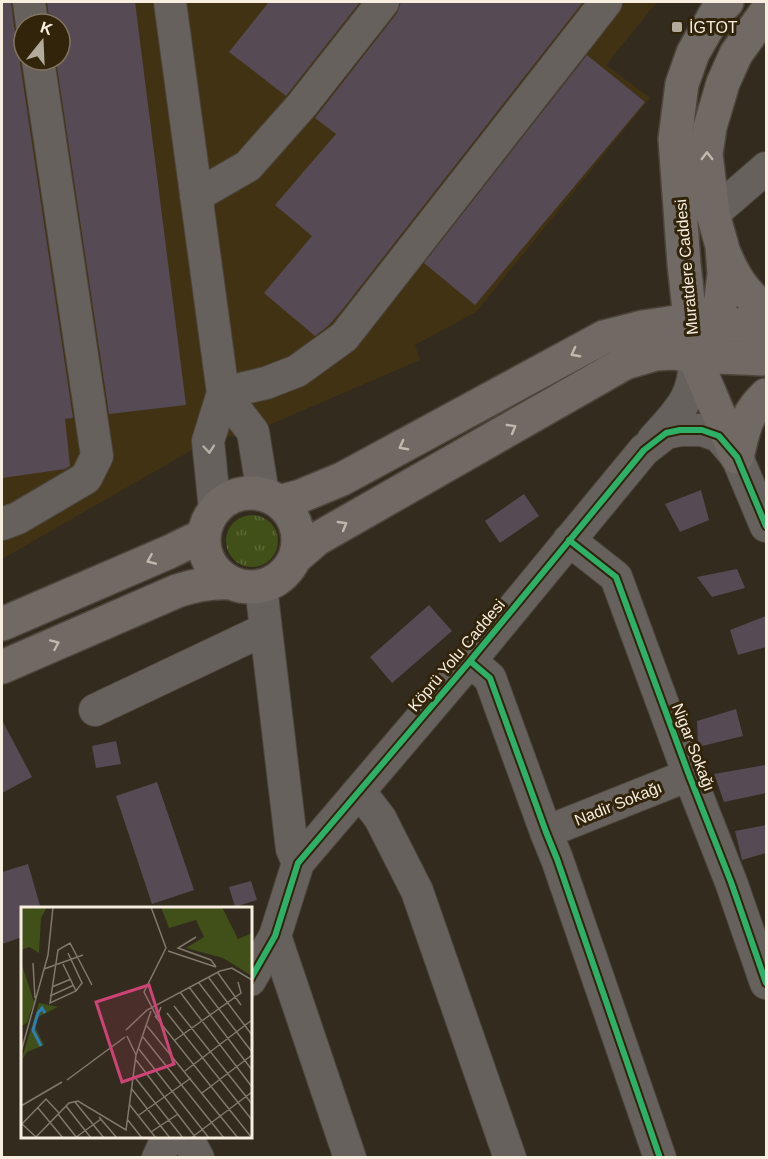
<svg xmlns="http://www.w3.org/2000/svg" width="768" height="1159" viewBox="0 0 768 1159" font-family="Arial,sans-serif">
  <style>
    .built { fill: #423214; fill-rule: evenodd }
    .grass { fill: url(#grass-tufts) }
    .building { fill: #564b54 }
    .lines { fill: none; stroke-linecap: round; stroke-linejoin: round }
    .minor-casing { stroke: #4d453b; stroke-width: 34 }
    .major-casing { stroke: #4d453b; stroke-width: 36 }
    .minor { stroke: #67615e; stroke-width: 32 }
    .major { stroke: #706964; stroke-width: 33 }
    .cycleway-casing { stroke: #32240b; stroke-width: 10 }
    .cycleway { stroke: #2db169; stroke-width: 6 }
    .oneway { stroke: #c1b9ae }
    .oneway2 { stroke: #b6afa5 }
    .poi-dot { fill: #b2aa9b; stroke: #32240b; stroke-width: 2 }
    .labels { text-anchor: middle; stroke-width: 6; stroke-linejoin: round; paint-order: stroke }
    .poi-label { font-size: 16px; fill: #f7eedf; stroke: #32240b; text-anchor: start }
    .street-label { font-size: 16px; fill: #f7eedf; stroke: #32240b }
    .inset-river { fill: none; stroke: #2e7db6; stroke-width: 3 }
    .inset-road { fill: none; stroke: #81796b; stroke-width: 1.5 }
    .view { fill: #cd4375; fill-opacity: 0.15; stroke: #cd4375; stroke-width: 3 }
    .inset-edge { fill: none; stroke: #f7eedf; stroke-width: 3 }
  </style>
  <defs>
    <pattern id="grass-tufts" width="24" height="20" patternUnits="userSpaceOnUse" patternTransform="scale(1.5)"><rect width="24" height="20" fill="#414f18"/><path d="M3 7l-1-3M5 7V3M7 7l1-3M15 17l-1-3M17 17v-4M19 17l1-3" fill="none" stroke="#5d6939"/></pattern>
  </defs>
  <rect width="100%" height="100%" fill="#332b1e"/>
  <!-- built -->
  <path class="built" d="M2,2H657L606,65L650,98L476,312L415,345L420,360L253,432L208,441L2,559ZM24,24H60V60H24Z"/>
  <!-- grass -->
  <path class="grass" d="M226 541a26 26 0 1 1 52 0a26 26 0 1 1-52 0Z"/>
  <!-- building -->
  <path class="building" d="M2,2H11L14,27L17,35L24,40V50L21,54L20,63L73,418L65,419L70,466L65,469L2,478Z
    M47,2H135L186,405L109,414L56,60H60V24H50Z
    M269,2H360L286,96L229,52Z
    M401,2H583L342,310L329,325L315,336L264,293L312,236L275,205L336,134L315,118L397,13Z
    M587,55L645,102L475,305L424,263Z
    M701,490L709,520L680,532L665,504Z
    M524,494L539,516L500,543L485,521Z
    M737,569L745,588L712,597L697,577Z
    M429,605L452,631L392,683L370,657Z
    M766,616V647L738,655L730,630Z
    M736,709L743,736L698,747L697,721Z
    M2,720L32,777L2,793Z
    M116,741L121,764L96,768L92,746Z
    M766,765V793L724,802L714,774Z
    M157,782L194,890L152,904L116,796Z
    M766,825V853L742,860L735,831Z
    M28,864L41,909H22V937L2,944V872Z
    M251,881L257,900L235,907L229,887Z"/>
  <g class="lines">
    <!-- minor casing -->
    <g class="minor-casing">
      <path id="minor" d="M29,2L32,24
        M170,2L223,393L208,441L215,510
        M196,196L248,166L302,105L383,2
        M713,214L766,168
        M223,393L266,383L297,371L344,337L606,2
        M223,393L253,432L263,494
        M653,440C678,412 697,396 694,356
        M2,524L18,518L86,478L97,456L38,60
        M569,540L616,577L689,775L731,882L766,983
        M261,587L292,849L298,863
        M470,661L490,678L546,832L557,859L660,1158
        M95,710L266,629
        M360,792L380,818L417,891L510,1158
        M546,832L689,775
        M275,936L350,1158
        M250,980L275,936L298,863L470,661L644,450L666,433L680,430H702L719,436L737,457L766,526
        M186,1136L198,1158
        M158,1158L168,1136"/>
    </g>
    <!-- major casing -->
    <g class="major-casing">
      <path id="major" d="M727,2L717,11L693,53L682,84L675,139L684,264L694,356L737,457
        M723,250C734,278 744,292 766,311
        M708,342L718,323L724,274L722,246L713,214L706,154L710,127L723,83L736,54L766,12
        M737,457C744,429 745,415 766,395
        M204 540a47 47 0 1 1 94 0a47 47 0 1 1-94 0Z
        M279,502L301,496L342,479L604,337L643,327L676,322L766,326
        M295,558L317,539L625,363L656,354L673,353L694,356L766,359
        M2,624L169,552L204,535
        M2,667L177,591C195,585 211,582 231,583"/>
    </g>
    <!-- minor -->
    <use href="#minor" class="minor"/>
    <!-- major -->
    <use href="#major" class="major"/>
    <!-- cycleway casing -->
    <g class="cycleway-casing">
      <path id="cycleway" d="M569,540L616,577L689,775L731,882L766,983
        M470,661L490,678L546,832L557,859L660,1158
        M250,980L275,936L298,863L470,661L644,450L666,433L680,430H702L719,436L737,457L766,526"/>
    </g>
    <!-- cycleway -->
    <use href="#cycleway" class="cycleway"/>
  </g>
  <!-- one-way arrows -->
  <defs><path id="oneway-chevron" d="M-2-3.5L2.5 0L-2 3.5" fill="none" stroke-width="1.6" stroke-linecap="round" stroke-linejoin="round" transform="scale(1.5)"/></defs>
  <g class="oneway">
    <use href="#oneway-chevron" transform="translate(707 156) rotate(-90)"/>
    <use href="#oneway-chevron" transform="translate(575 353) rotate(152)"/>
    <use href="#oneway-chevron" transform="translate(512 428) rotate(-30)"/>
    <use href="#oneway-chevron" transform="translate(403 446) rotate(152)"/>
    <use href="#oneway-chevron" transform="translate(343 525) rotate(-30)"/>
    <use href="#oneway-chevron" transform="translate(151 560) rotate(157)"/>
    <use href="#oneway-chevron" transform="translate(55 644) rotate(-24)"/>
  </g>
  <use class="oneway2" href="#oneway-chevron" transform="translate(209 449) rotate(85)"/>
  <!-- markers -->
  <rect class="poi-dot" x="671" y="21" width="12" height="12" rx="3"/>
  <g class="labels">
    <!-- poi labels -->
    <g class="poi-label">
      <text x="689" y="33">İGTOT</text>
    </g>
    <!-- street labels -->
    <g class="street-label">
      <text transform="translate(686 267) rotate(-95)" y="6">Muratdere Caddesi</text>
      <text transform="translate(456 655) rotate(-50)" y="6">Köprü Yolu Caddesi</text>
      <text transform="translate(694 747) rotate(69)" y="6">Nigar Sokağı</text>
      <text transform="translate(618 803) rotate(-22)" y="6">Nadir Sokağı</text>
    </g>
  </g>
  <!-- overview -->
  <g transform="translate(21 907)">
    <rect width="231" height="231" fill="#332b1e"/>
    <path d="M0,0H26L20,11L18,46L8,40L0,43ZM140,0H201L217,32L231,26V69L202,51L165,41L183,30L175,13L148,21ZM0,55L13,95L6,116L0,119ZM18,96L37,100L17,110L13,118L23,138L6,145L0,154Z" fill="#414f18"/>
    <path class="inset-river" d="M20,139L12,123L17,106L21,101L24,106"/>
    <path class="inset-road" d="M130,0L145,41L123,85L136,110L140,100M175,30L157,41L190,53L195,60M147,44L195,60M47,46L61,76L55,84M12,56L14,91M42,57L55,84L29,96L37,43L49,36L71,78M23,62L62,48M197,66L220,98M188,71L231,128M178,76L231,145M31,80L50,72M168,80L231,163M159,85L231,180M29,89L53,78M153,99L231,197M146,106L231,213M134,109L231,231M126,119L217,231M105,123L126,103L199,64L211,61L231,73M106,129L115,148M122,130L203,231M154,133L220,86L217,75M117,141L188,231M0,145L27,48L32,0M115,153L175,231M164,164L231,113M112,168L162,231M46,173L104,130M110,181L149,231M181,186L231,148M54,195L83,231M108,197L135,231M0,199L41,175M45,199L70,231M17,201L42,231M37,207L56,231M118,208L170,171M78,210L96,231M106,212L121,231M0,216L15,230M0,218L25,192L38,206M130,225L157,207M14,231L48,196L57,194L105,223L115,148L130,104M54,231L80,212M170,231L231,185"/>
    <path class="view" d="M128,78L153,157L101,175L75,95Z"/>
    <rect width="231" height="231" class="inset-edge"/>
  </g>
  <!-- border -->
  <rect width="768" height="1159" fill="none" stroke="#f7eedf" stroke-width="6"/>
  <!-- north arrow -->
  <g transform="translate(42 42) rotate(18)"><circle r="28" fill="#32240b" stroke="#817560" stroke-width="1.5"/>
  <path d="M0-4.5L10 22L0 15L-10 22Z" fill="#b2aa9b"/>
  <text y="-9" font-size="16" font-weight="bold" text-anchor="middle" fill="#f7eedf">K</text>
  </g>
</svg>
